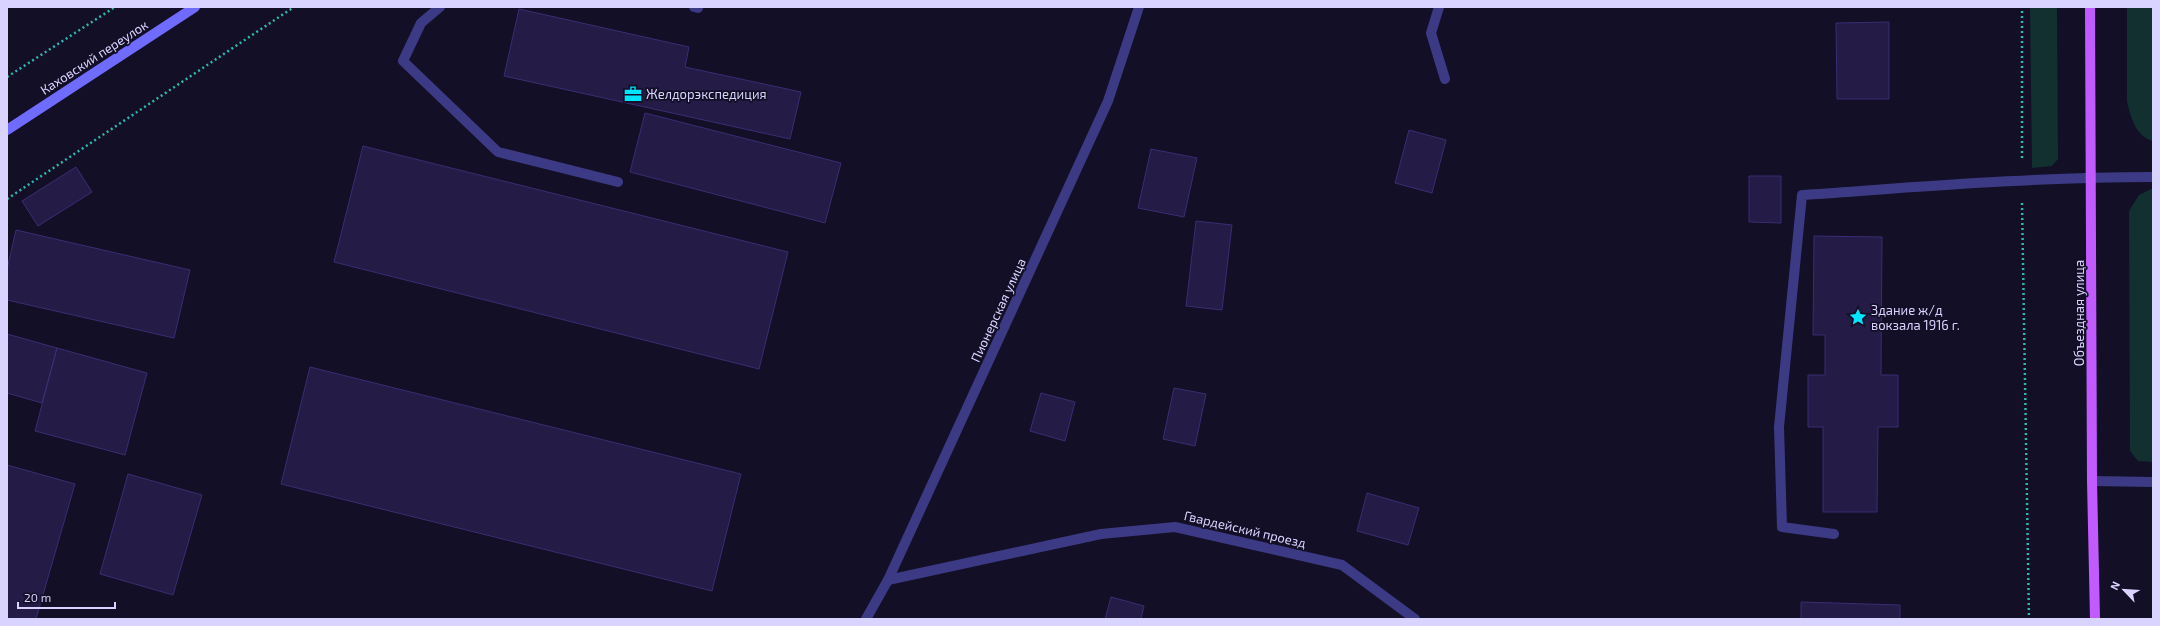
<svg xmlns="http://www.w3.org/2000/svg" width="2160" height="626" viewBox="0 0 2160 626" font-family="'Exo 2',sans-serif">
  <style>
    .green { fill: #12302f }
    .building { fill: #241b47; stroke: #3b2d73 }
    .lines { fill: none; stroke-linecap: round; stroke-linejoin: round }
    .path { stroke: #2fb8b0; stroke-width: 2.5; stroke-dasharray: 2 3; stroke-linecap: butt }
    .service { stroke: #3d3a85; stroke-width: 10 }
    .minor { stroke: #3d3a85; stroke-width: 10 }
    .secondary { stroke: #6f6bff; stroke-width: 10 }
    .primary { stroke: #c25bff; stroke-width: 10 }
    .labels { text-anchor: middle; stroke-width: 3.5; stroke-linejoin: round; paint-order: stroke }
    .street-label { font-size: 13px; fill: #d9d4ff; stroke: #130f26 }
    .poi-label { font-size: 13px; fill: #d9d4ff; stroke: #130f26; text-anchor: start }
  </style>
  <rect width="100%" height="100%" fill="#130f26"/>
  <!-- green -->
  <path class="green" d="M2030,7H2057L2058,159L2052,166L2032,168Z
    M2127,7H2153V141C2136,137 2130,116 2127,101Z
    M2153,188V462L2138,461L2130,451L2129,211L2139,195Z"/>
  <!-- building -->
  <path class="building" d="M519,9L689,47L685,67L801,92L790,139L504,76Z
    M1889,22V99H1837L1836,23Z
    M645,113L841,163L825,223L630,172Z
    M1409,130L1446,140L1432,193L1395,183Z
    M363,146L788,252L759,369L334,262Z
    M1151,149L1197,158L1184,217L1138,208Z
    M76,167L92,192L38,226L22,201Z
    M1749,176H1781V223L1749,222Z
    M1196,221L1232,225L1222,310L1186,306Z
    M16,230L190,270L174,338L7,300V269Z
    M1814,236L1882,237L1881,375H1898V427H1878L1877,512H1823V427H1808V375H1825V335H1813Z
    M7,334L57,348L42,403L7,393Z
    M57,348L147,373L125,455L35,431Z
    M310,367L741,474L712,591L281,484Z
    M1174,388L1206,394L1195,446L1163,439Z
    M1041,393L1075,402L1065,441L1030,431Z
    M7,465L75,484L36,619H7Z
    M128,474L202,495L173,595L100,574Z
    M1367,493L1419,508L1408,545L1357,531Z
    M1111,597L1144,606L1141,619H1105Z
    M1801,602L1900,605V619H1801Z"/>
  <g class="lines">
    <!-- path -->
    <path class="path" d="M7,77L115,7
      M2022,158V7
      M7,199L294,7
      M2022,203L2029,619"/>
    <!-- service -->
    <path class="service" d="M440,7L421,23L403,61L498,152L618,182
      M694,7L698,8
      M1439,7L1431,33L1445,79
      M1834,534L1782,527L1779,427L1802,195C1919,187 2036,177 2153,177
      M888,580L1101,534L1175,527L1342,565L1415,619"/>
    <!-- minor -->
    <path class="minor" d="M2092,481L2153,482
      M866,619L888,580L1108,101L1139,7"/>
    <!-- secondary -->
    <path class="secondary" d="M7,130L195,7"/>
    <!-- primary -->
    <path class="primary" d="M2090,7L2092,481L2095,619"/>
  </g>
  <!-- icons -->
  <defs>
    <g id="office-bare" transform="scale(1.38)"><path d="M-6-3h4V-5.5h4V-3h4V5H-6ZM-1-4.5V-3h2v-1.5ZM-6 0V1H6V0Z" fill="#00e5ff" stroke="#130f26" stroke-width="2.5" paint-order="stroke"/></g>
    <g id="sight-bare" transform="scale(1.38)"><path d="M0-6L1.8-2.2L6-1.7L2.9 1.2L3.7 5.4L0 3.3L-3.7 5.4L-2.9 1.2L-6-1.7L-1.8-2.2Z" fill="#00e5ff" stroke="#130f26" stroke-width="2.5" paint-order="stroke"/></g>
  </defs>
  <g fill-rule="evenodd">
    <use href="#office-bare" x="633" y="94"/>
    <use href="#sight-bare" x="1858" y="317"/>
  </g>
  <g class="labels">
    <!-- street labels -->
    <g class="street-label">
      <text transform="translate(94 57) rotate(-33)" y="5">Каховский переулок</text>
      <text transform="translate(998 310) rotate(-65)" y="5">Пионерская улица</text>
      <text transform="translate(2079 313) rotate(-90)" y="5">Объездная улица</text>
      <text transform="translate(1245 529) rotate(13)" y="5">Гвардейский проезд</text>
    </g>
    <!-- poi labels -->
    <g class="poi-label">
      <text x="646" y="99">Желдорэкспедиция</text>
      <text x="1871" y="315">Здание ж/д<tspan x="1871" dy="15">вокзала 1916 г.</tspan></text>
    </g>
  </g>
  <!-- border -->
  <rect width="2160" height="626" fill="none" stroke="#d9d4ff" stroke-width="16"/>
  <!-- north arrow -->
  <g transform="translate(2124 590) rotate(295)" stroke="#130f26" stroke-width="3" paint-order="stroke">
  <path d="M0-3L7 15L0 10L-7 15Z" fill="#d9d4ff"/>
  <text y="-6" font-size="11" font-weight="bold" text-anchor="middle" fill="#d9d4ff">N</text>
  </g>
  <!-- scale -->
  <path d="M18 602v6h97v-6" fill="none" stroke="#d9d4ff" stroke-width="2"/>
  <text x="24" y="602" font-size="12" fill="#d9d4ff" stroke="#130f26" stroke-width="3" paint-order="stroke">20 m</text>
</svg>
